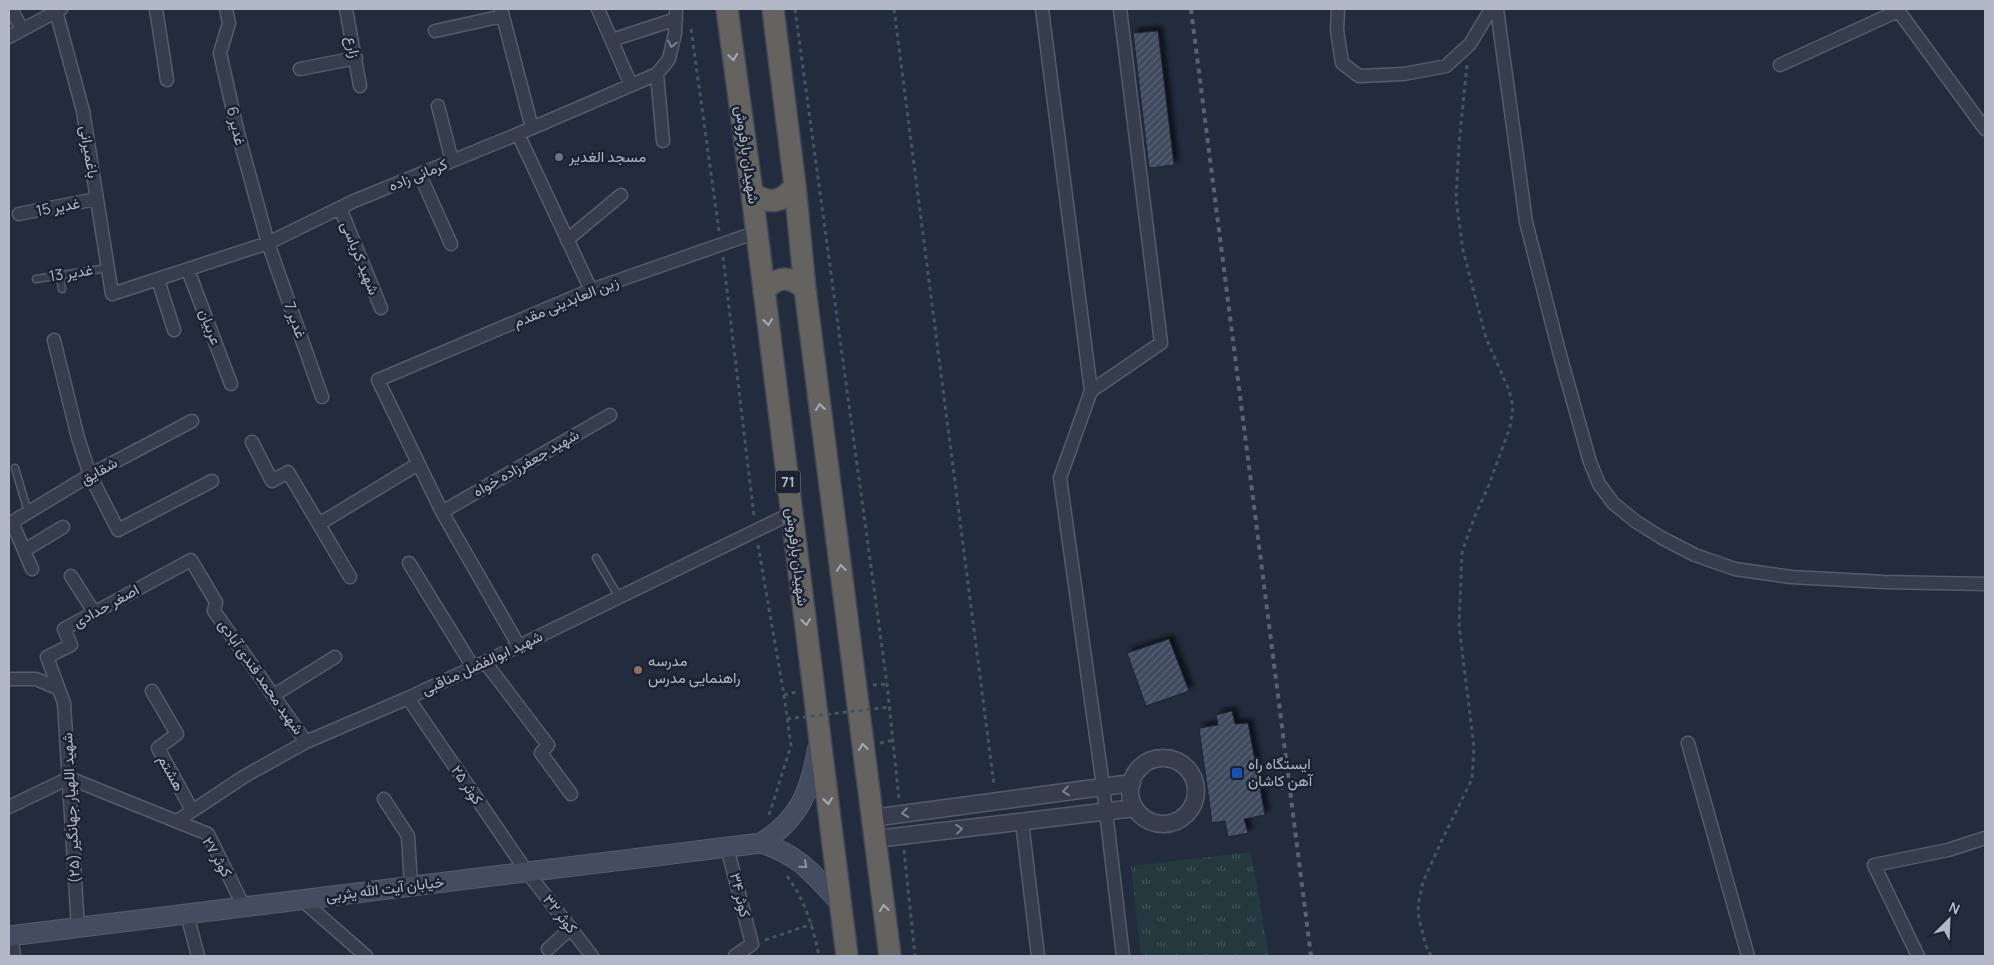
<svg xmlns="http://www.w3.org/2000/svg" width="1994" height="965" viewBox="0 0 1994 965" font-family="Manrope,Vazirmatn,sans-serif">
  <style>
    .grass { fill: url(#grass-tufts) }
    .building { fill: url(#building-hatch); stroke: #1d2534; filter: url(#shadow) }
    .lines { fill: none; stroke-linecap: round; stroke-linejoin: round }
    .service-casing { stroke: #545c6b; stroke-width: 9 }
    .minor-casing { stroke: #545c6b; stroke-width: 15 }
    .tertiary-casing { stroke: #545c6b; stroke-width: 19 }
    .secondary-casing { stroke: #545c6b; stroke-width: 21 }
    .trunk-casing { stroke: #414958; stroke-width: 24 }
    .path { stroke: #42565b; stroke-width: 3; stroke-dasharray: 4 4; stroke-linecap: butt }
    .service { stroke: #363e4d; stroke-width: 6 }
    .minor { stroke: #363e4d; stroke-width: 12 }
    .tertiary { stroke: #363e4d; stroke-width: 16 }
    .secondary { stroke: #444c60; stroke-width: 19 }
    .trunk { stroke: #646360; stroke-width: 21 }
    .rail { stroke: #586174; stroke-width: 4; stroke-dasharray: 5 5; stroke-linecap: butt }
    .path-bridge { stroke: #42565b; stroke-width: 3; stroke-dasharray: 4 4; stroke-linecap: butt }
    .oneway { stroke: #7a8291 }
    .oneway2 { stroke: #a5acb9 }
    .oneway3 { stroke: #8b93a4 }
    .worship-dot { fill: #6b7280; stroke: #1b2332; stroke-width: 2 }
    .education-dot { fill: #8d6e63; stroke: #1b2332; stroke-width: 2 }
    .transit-dot { fill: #1a4fb4; stroke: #1b2332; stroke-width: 2 }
    .labels { text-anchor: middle; stroke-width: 5; stroke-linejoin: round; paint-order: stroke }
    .shield { fill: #1b2332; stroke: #848c9c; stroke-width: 1 }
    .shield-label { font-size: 14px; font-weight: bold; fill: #b1b9c9 }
    .street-label { font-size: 15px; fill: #b1b9c9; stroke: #1b2332 }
    .poi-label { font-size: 15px; fill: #b1b9c9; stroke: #1b2332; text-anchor: start }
  </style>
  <defs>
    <pattern id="grass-tufts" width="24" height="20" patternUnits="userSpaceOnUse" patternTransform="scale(1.25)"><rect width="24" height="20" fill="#24393e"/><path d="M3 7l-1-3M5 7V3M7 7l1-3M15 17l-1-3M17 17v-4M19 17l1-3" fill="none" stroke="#415459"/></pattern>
    <pattern id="building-hatch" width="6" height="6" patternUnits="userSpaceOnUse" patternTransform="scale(1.25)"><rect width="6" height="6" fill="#414b5f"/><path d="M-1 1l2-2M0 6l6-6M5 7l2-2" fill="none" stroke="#5a6375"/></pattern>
    <filter id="shadow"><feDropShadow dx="4.5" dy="-4.5" stdDeviation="2.5" flood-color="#0009"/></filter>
  </defs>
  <rect width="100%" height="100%" fill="#222c3d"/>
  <!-- grass -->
  <path class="grass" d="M1251,852L1269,956H1141L1131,866Z"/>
  <!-- building -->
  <path class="building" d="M1158,31L1174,165L1149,168L1133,33Z
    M1169,639L1189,691L1146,706L1127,653Z
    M1232,711L1235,724L1248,723L1265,815L1244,819L1248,833L1228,837L1225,821L1212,823L1199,728L1218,725L1216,715Z"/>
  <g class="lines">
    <!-- service casing -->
    <g class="service-casing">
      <path id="service" d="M60,275L62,289
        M36,279L107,268
        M15,468L28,512
        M596,558L619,597"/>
    </g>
    <!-- minor casing -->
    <g class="minor-casing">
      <path id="minor" d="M11,9L22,29
        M156,9L167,80
        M226,9L229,23L220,53L238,133L268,243L322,397
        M346,9L360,86
        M501,9L532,128
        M598,9L631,85
        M1042,9L1091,391
        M1120,9L1161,343L1091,391L1060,478L1103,786L1123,956
        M1338,9L1337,30L1342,63L1359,76L1404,74L1446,66L1470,44L1491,9
        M1497,9L1526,222L1560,355L1590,462L1599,484L1613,503L1635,521L1662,538L1695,555L1735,569L1791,577L1884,582L1985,584
        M1897,9L1985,129
        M56,11L83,111L112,294L268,243L354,201L518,134L657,74L669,59L675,33L676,9
        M435,31L503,16
        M9,37L61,9
        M612,40L676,19
        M1780,65L1898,11
        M300,69L356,58
        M657,74L663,141
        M438,106L452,161
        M518,134L591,290
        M420,175L451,244
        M340,208L381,308
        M19,214L96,199
        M567,240L621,195
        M188,270L231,384
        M158,280L174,330
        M54,340L78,438L90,475L118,530L212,481
        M252,442L272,481L288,472L350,577
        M442,512L610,415
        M12,522L32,569
        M9,524L90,475L192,421
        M319,524L418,464
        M25,550L63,527
        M409,563L473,667
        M71,576L94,612
        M519,646L442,512L378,380L591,290L757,232
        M485,662L548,745L541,753L571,794
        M9,679H36L59,689
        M152,691L177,734L158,748L192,810
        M274,695L335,657
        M408,698L527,872L592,956
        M1688,743L1748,956
        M384,799L408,836L411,886
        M9,807L69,778L208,834L244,907
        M177,821L245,776L306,742L408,698L519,646L792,513
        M1022,822L1038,956
        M727,847L752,944L735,956
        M302,900L366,956
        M187,914L198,956
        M78,928L64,703L47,657L71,645L64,629L191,560L216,602L214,611L306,742
        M11,936L14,956
        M548,949L571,928
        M1918,956L1874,865L1948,850L1985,838"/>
    </g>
    <!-- tertiary casing -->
    <g class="tertiary-casing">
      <path id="tertiary" d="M1130 791a33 33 0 1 1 66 0a33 33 0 1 1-66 0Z
        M872,818L1132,783
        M876,839L1135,808"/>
    </g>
    <!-- secondary casing -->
    <g class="secondary-casing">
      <path id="secondary" d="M761,843C801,856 813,874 841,904
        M9,936L761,843C800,819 810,791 818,747"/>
    </g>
    <!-- trunk casing -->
    <g class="trunk-casing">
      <path id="trunk" d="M727,9L752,193L847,956
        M773,9L795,186L805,289L890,956
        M752,193C771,205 781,203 795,186
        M764,291C778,276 789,275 805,289"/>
    </g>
    <!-- path -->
    <path class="path" d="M795,9L887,684L899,799
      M894,9L994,785
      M691,29L719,231
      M723,257L754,516
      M758,545L784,695L791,746L769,815
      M873,685L887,684
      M784,695L796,692
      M880,743L894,740
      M904,850L915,956
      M787,876C805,900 813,927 819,956
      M765,940L812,924
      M1431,956L1426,946L1419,919L1418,905L1423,882L1441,842L1472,779L1474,747L1459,626L1462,552L1475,516L1489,485L1510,427L1513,407L1509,390L1486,338L1463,250L1456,199L1459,144L1467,65"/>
    <!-- service -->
    <use href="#service" class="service"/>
    <!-- minor -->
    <use href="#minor" class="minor"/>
    <!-- tertiary -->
    <use href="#tertiary" class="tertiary"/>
    <!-- secondary -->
    <use href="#secondary" class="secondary"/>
    <!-- trunk -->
    <use href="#trunk" class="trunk"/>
    <!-- rail -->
    <path class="rail" d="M1191,9L1311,956"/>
    <!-- path-bridge -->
    <path class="path-bridge" d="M787,719L890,707"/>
  </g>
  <!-- one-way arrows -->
  <defs><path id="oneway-chevron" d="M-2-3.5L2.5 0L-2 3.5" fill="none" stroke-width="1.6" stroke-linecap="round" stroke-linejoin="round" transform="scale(1.25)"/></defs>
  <g class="oneway">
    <use href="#oneway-chevron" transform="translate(672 44) rotate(102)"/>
    <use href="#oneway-chevron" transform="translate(1066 791) rotate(173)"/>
    <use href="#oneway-chevron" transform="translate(905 813) rotate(172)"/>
    <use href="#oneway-chevron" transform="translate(959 829) rotate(-7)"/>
  </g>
  <g class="oneway2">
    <use href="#oneway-chevron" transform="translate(733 57) rotate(82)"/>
    <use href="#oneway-chevron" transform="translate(768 322) rotate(83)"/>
    <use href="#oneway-chevron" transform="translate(820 407) rotate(-97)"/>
    <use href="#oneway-chevron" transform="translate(841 568) rotate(-97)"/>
    <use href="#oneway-chevron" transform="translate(806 622) rotate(83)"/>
    <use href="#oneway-chevron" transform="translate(863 747) rotate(-97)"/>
    <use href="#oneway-chevron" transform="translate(828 801) rotate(83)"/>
    <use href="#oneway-chevron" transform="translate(884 908) rotate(-97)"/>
  </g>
  <use class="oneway3" href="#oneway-chevron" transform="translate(804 865) rotate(39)"/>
  <!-- markers -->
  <circle class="worship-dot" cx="559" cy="157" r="5"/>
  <circle class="education-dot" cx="638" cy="670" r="5"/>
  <rect class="transit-dot" x="1231" y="767" width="12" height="12" rx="2.5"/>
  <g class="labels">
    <!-- shield labels -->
    <rect class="shield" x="775.5" y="470.5" width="25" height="23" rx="4"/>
    <g class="shield-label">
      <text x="788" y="487">71</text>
    </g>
    <!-- street labels -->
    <g class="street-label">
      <text transform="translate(353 47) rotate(79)" y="5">زارع</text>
      <text transform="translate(236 126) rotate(77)" y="5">غدیر 6</text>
      <text transform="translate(89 152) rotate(81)" y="5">باغمیرانی</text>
      <text transform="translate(747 155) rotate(82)" y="5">شهیدان بارفروش</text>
      <text transform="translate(418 175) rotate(-22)" y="5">کرمانی زاده</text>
      <text transform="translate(58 207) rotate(-11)" y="5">غدیر 15</text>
      <text transform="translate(360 258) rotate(68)" y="5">شهید کرباسی</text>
      <text transform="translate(71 273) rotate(-9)" y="5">غدیر 13</text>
      <text transform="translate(566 302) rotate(-22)" y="5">زین العابدینی مقدم</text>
      <text transform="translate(295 320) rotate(70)" y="5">غدیر 7</text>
      <text transform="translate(210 327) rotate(69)" y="5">عربیان</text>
      <text transform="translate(526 463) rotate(-30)" y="5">شهید جعفرزاده خواه</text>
      <text transform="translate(99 471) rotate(-29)" y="5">شقایق</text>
      <text transform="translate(797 557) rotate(83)" y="5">شهیدان بارفروش</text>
      <text transform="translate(106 606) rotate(-29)" y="5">اصغر حدادی</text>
      <text transform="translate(482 663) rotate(-25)" y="5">شهید ابوالفضل مناقبی</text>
      <text transform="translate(261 677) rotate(55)" y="5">شهید محمد قندی آبادی</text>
      <text transform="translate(171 773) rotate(61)" y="5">هشتم</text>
      <text transform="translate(467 785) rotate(56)" y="5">کوثر ۲۵</text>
      <text transform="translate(71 808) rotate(-93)" y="5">شهید اللهیار جهانگیر (۲۵)</text>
      <text transform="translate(217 857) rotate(60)" y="5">کوثر ۲۷</text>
      <text transform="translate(385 889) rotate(-7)" y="5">خیابان آیت الله یثربی</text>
      <text transform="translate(740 895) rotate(76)" y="5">کوثر ۳۴</text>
      <text transform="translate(560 914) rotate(52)" y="5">کوثر ۳۲</text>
    </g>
    <!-- poi labels -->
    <g class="poi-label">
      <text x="569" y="162">مسجد الغدیر</text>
      <text x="648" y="666">مدرسه<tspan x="648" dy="17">راهنمایی مدرس</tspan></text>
      <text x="1248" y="769">ایستگاه راه<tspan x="1248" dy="17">آهن کاشان</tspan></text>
    </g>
  </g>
  <!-- border -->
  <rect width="1994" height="965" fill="none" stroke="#b1b9c9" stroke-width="20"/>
  <!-- north arrow -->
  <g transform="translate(1949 920) rotate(24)" stroke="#1b2332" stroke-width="4" paint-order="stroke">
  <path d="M0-4L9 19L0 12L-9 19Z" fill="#b1b9c9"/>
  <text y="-8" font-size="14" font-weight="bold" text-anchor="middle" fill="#b1b9c9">N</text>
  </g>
</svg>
